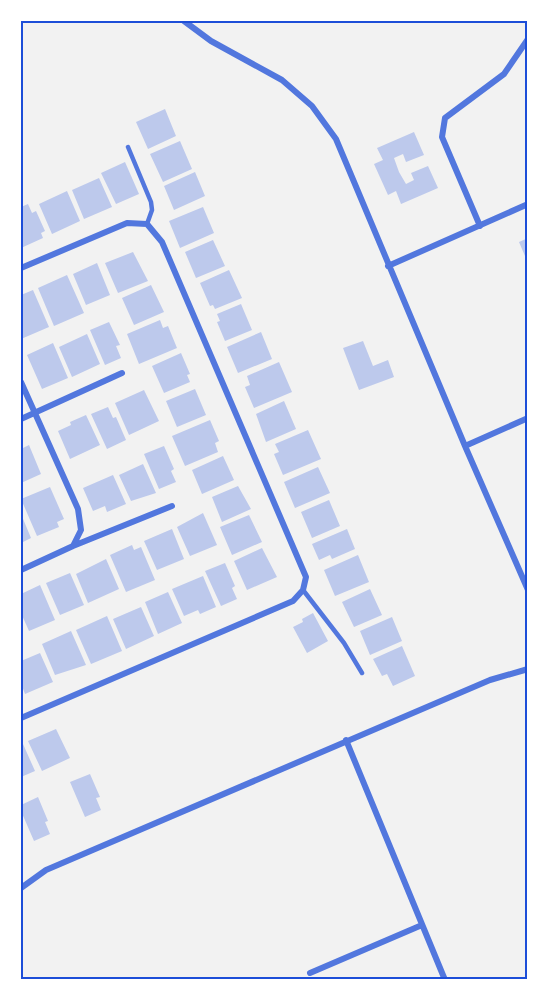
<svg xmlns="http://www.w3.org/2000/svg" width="549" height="1001" viewBox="0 0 549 1001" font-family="Inter,sans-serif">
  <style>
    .building { fill: #bdc9ec }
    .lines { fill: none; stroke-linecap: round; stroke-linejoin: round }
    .service { stroke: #5277de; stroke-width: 4.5 }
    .minor { stroke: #5277de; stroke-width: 6 }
    .neatline { fill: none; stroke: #1d4ed8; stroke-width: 2 }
  </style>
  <rect width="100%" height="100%" fill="#f2f2f2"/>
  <!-- building -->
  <path class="building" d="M165,109L176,136L148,149L136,122Z
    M414,132L424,155L406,162L403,154L394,158L399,172L406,184L414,180L411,173L428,166L438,188L401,204L396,191L388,195L374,164L383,160L377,148Z
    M180,141L192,169L163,182L150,154Z
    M125,162L139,194L116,204L101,173Z
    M195,172L205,196L174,210L164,186Z
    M99,178L112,207L84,219L72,190Z
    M67,191L80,221L52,234L39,204Z
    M28,204L32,213L36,211L45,231L41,233L43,238L21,248V207Z
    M203,207L214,233L180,248L169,221Z
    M528,238V263L519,242Z
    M213,240L225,266L196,278L185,252Z
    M133,252L148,281L118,293L105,263Z
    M97,263L110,295L86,305L73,274Z
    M229,270L242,298L215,309L213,305L210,306L200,283Z
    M67,275L84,313L54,326L38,288Z
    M151,285L164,312L134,325L122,298Z
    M33,290L49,327L21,339V295Z
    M241,304L252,330L225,341L217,322L220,321L217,314Z
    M160,320L163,328L168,326L177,348L139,364L127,334Z
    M109,322L120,345L116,346L121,358L105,365L90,330Z
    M261,332L272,359L238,373L227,347Z
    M87,334L100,364L72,377L59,347Z
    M363,341L373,366L388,360L394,377L359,390L343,348Z
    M53,343L68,378L42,389L27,355Z
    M181,353L190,374L187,375L190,382L164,393L152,366Z
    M279,362L292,392L254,408L245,387L250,385L247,376Z
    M195,389L206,415L177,427L166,401Z
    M144,390L159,421L129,435L115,403Z
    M284,401L296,429L266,442L256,414Z
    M108,407L113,418L116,417L126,440L107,449L91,414Z
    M86,415L100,445L70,459L58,431L71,425L70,422Z
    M210,420L219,441L215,443L218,452L185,466L172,436Z
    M308,430L321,459L283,475L274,454L279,452L275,444Z
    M29,445L41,474L21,483V449Z
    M164,446L174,469L171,471L176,482L159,489L144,454Z
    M223,456L234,480L202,494L192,470Z
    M143,464L156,493L131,501L119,475Z
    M318,467L330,493L295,508L284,482Z
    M113,475L126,504L107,512L105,506L93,511L83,488Z
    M238,486L251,509L222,522L212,497Z
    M50,487L64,519L57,522L59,527L37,536L21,499Z
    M329,500L340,526L312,538L301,512Z
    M203,513L217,545L190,556L177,527Z
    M21,514L31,538L21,543Z
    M249,515L262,542L232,555L220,527Z
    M172,529L184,559L157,570L144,541Z
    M347,529L355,549L332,559L330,555L319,560L312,544Z
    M132,545L134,550L141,547L155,580L126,592L110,555Z
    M262,548L277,577L247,590L234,561Z
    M358,555L369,582L335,596L324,570Z
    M106,559L119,589L88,603L76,574Z
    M225,563L235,586L232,588L237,599L221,606L205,571Z
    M70,573L84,605L60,615L46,583Z
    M203,576L216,607L200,614L198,610L184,616L172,589Z
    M40,585L55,620L29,631L21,613V594Z
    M370,589L382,615L354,627L342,602Z
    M168,592L182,623L158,634L145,602Z
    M141,607L154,636L126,649L113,619Z
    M313,613L328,641L307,653L293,627L303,622L302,619Z
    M107,616L122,651L91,664L76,630Z
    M392,617L402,641L370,655L360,631Z
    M71,631L86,665L55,675L42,644Z
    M402,646L415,676L393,686L387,674L382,676L373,659Z
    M40,653L53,682L25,694L21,683V661Z
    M56,729L70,758L42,771L28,741Z
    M23,744L35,771L21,777V745Z
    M90,774L100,797L96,798L101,810L85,817L70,782Z
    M38,797L48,821L45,822L50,834L34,841L21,811V805Z"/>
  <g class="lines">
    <!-- service -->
    <path class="service" d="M128,147L151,202L152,210L147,224
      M303,590L344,643L362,673"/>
    <!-- minor -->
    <path class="minor" d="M184,21L211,41L282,80L312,106L336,139L465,446L528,590
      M480,226L442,137L445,118L504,74L528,39
      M388,266L528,204
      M21,268L127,223L147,224L162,242L306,577L303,590L293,601L21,718
      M21,382L78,509L81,530L73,546
      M21,419L122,373
      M465,446L528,418
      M21,570L73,546L172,506
      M346,740L445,980
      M21,888L46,870L490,680L528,669
      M310,973L422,925"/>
  </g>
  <!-- border -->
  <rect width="549" height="1001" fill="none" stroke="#ffffff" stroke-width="45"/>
  <rect x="22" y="22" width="504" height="956" class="neatline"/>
</svg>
